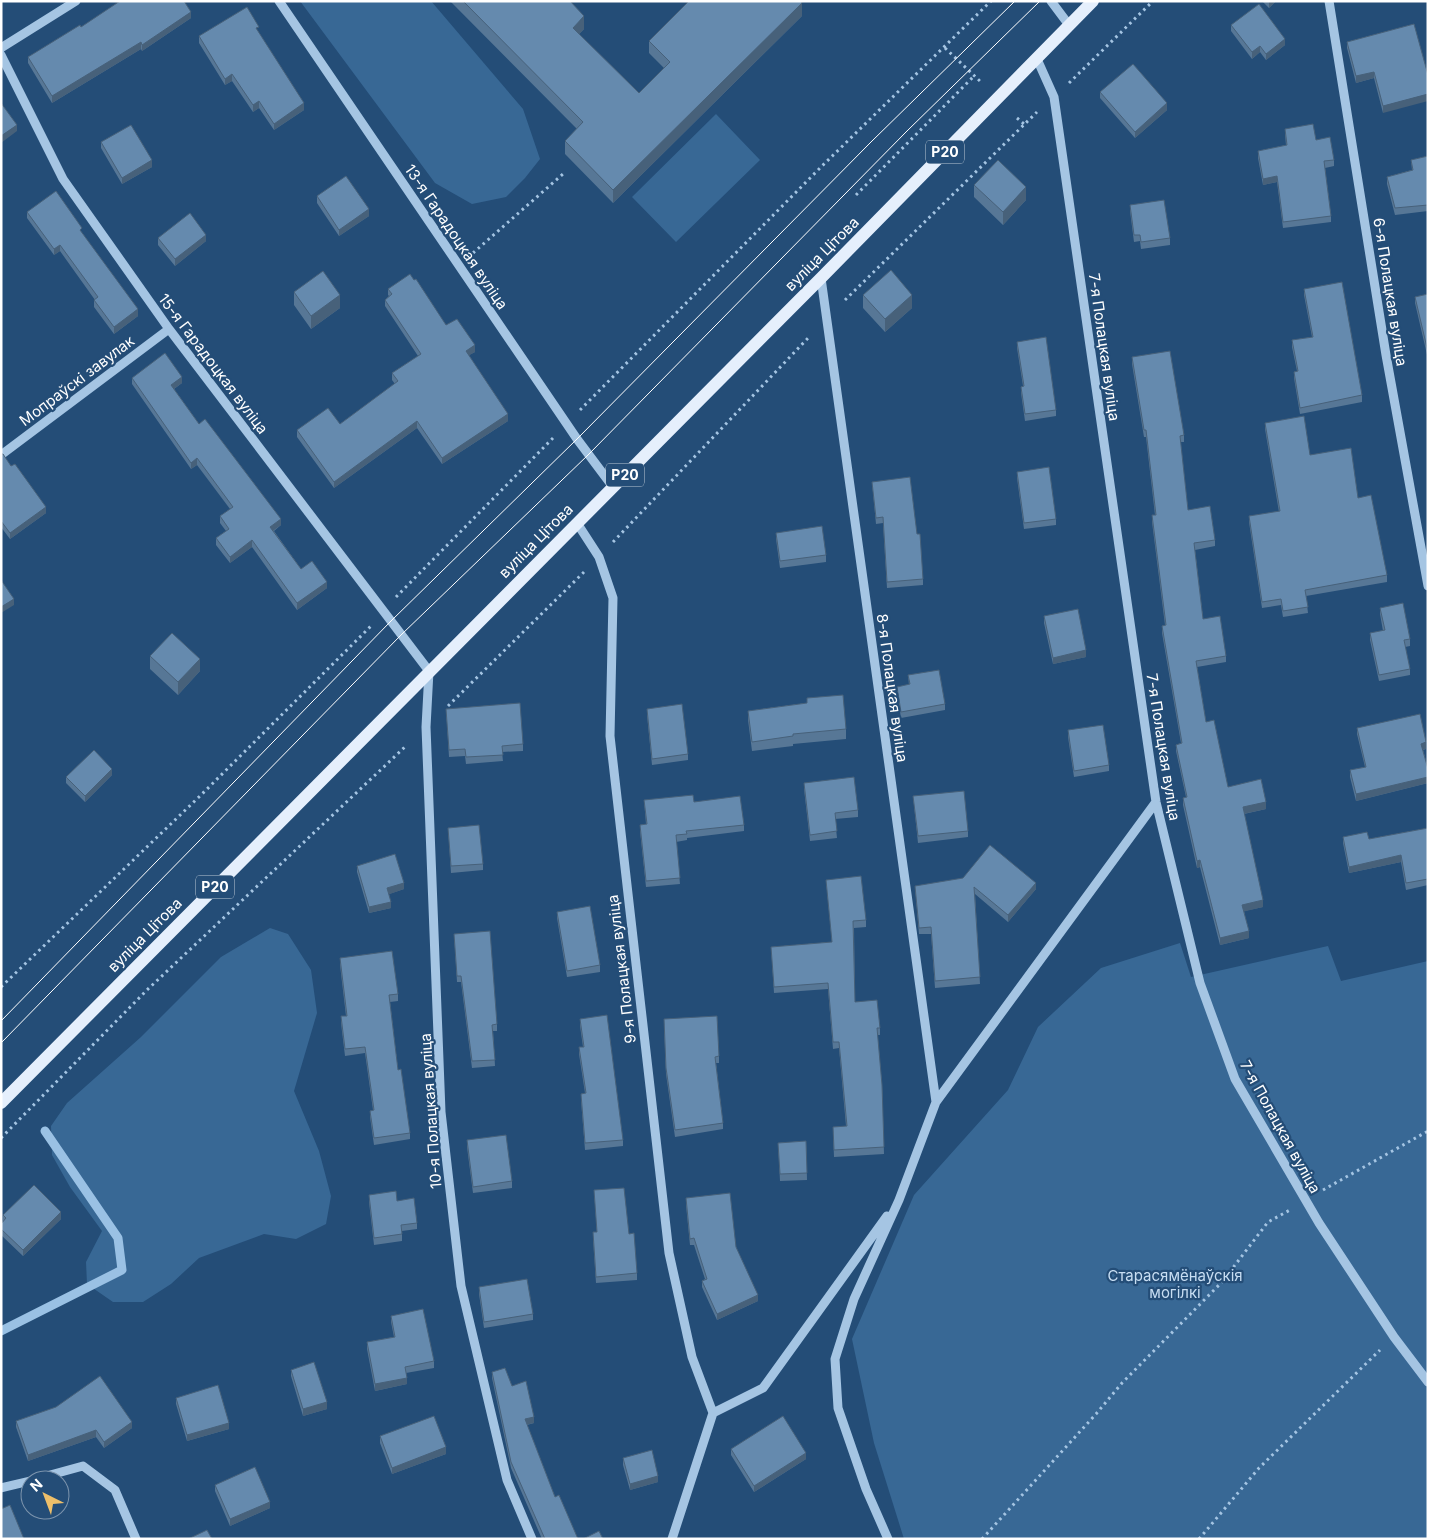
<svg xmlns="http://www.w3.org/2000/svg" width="1429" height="1540" viewBox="0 0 1429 1540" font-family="Inter,sans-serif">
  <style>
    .green { fill: #386895 }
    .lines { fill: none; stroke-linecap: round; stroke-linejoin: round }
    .stream { stroke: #9ac1e4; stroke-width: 9 }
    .path { stroke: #a5c5e3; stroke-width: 3; stroke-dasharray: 2.5 4; stroke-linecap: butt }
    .minor { stroke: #a5c5e3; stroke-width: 9 }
    .major { stroke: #e5effc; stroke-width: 12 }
    .tram { stroke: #fff; stroke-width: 1 }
    .wall { fill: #577796 }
    .shaded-wall { fill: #47617a }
    .building { fill: #658aae; stroke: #47617a }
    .labels { text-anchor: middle; stroke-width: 4.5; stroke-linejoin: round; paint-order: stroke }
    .shield { fill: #244d77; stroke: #bdcad6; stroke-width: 1 }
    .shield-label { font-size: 14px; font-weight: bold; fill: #fff }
    .street-label { font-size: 15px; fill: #fff; stroke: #244d77 }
    .park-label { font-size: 15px; fill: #c8def3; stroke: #244d77 }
  </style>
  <rect width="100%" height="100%" fill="#244d77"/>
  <!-- green -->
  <path class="green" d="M300,1H431L523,109L540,159L525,178L506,197L472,204L435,183Z
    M716,114L760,160L676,242L632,197Z
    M270,928L288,934L311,970L317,1013L294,1091L319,1151L331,1196L326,1224L296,1239L264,1234L199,1258L171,1284L143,1302H113L87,1284L86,1262L102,1231L70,1187L52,1155L51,1126L67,1103L141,1037L221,957Z
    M1180,943L1191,977L1328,946L1341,981L1428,961L1427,1539H904L874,1443L852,1339L914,1195L1008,1090L1038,1027L1101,968Z"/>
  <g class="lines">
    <!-- stream -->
    <path class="stream" d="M1,1331L122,1270L118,1238L45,1131"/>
    <!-- path -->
    <path class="path" d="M945,48L982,83
      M1069,83L1153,1
      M1017,118L1024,124
      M856,195L974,76
      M473,253L563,174
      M845,300L1037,112
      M580,410L820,168L991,1
      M613,542L809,337
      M396,597L553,438
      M448,706L584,572
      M1,987L201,795L371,626
      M1,1138L147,990L407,745
      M1323,1190L1428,1131
      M982,1539L1096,1414L1122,1383L1222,1282L1268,1222L1290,1210
      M1199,1539L1259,1468L1380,1350"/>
    <!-- minor -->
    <path class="minor" d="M279,1L577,439L613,487
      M1051,1L1069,25
      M1329,1L1386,355L1428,586
      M1,48L76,1
      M1,55L63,179L169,329L429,671L426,727L441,1112L461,1286L507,1480L532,1539
      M1037,59L1054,97L1156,802L1200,983L1235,1079L1319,1223L1394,1337L1428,1382
      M821,278L936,1102
      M1,455L169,329
      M577,523L599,557L613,598L610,736L669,1253L692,1357L713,1413
      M32,1480L83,1466L115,1490L136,1539
      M1,1488L30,1481
      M672,1539L713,1413L763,1388L887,1216
      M888,1539L866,1489L838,1408L835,1359L854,1299L899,1200L936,1102L1156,802"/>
    <!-- major -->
    <path class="major" d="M1,1103L821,278L1093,1"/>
    <!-- tram -->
    <path class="tram" d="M1,1021L391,621L577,439L871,142L1015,1
      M1,1043L401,635L588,455L907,131L1040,1"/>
  </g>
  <!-- wall -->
  <path class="wall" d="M450,1H570L584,29L579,34L639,93L664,68L649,53V41L802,16L613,203L565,154V141L577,129Z
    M1262,1H1276L1269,8Z
    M191,18L142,51L141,49L52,103L28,63V57L81,27Z
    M1414,24L1383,113L1374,78L1356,83L1347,48V42Z
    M1231,25L1285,45L1266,60L1260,52L1252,59L1231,31Z
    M259,33L304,110L274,130L259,108L253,112L232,81L225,85L199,43V36Z
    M1100,92L1167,110L1135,138L1100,98Z
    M1285,129L1316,140L1334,160V166L1325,168L1331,216V222L1283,228L1277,182L1263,185L1258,158V151L1286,145L1285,135Z
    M101,142L152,167L122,184L101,148Z
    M1428,156V211L1395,215L1387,184V177L1412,170L1411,160Z
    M974,185L1026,200L1003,225L974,197Z
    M317,196L369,216L339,236L317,203Z
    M1130,205L1170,238V245L1141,249L1140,241L1134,242L1130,211Z
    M27,212L82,233L138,316L114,334L94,307V300H95L60,251L54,255L27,218Z
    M158,238L206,241L175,266L158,245Z
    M414,280L446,325L475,352L469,355L508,421L442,464L417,428L334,488L297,437V430L340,424L395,384L392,380V373L418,356L385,306V300L389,296L388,295V289Z
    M1304,289L1362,395V402L1300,414L1294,378V372L1297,371L1292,347V340L1312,337L1304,295Z
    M294,292L340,308L311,329L294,305Z
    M1428,294V359L1415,303V297Z
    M863,295L912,308L885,332L863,308Z
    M1017,342L1056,410V416L1025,421L1021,393V387L1023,386L1017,348Z
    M1132,357L1184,435V442H1180L1188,510L1215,540V546L1195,550L1203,619L1226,656V662L1197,667L1206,722L1228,787L1266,809L1244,814L1263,907L1244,911L1249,938L1220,945L1200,867L1197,868L1183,805V798L1186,797L1176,751V745L1181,743L1162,633V626L1165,625L1152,522V515H1155L1146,437H1144L1132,364Z
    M132,378L182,383L174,389L199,424L281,525L274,531L301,569L327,588L297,610L252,547L230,563L216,545V538L226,531L220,523V516L230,509L197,465L191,469L132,384Z
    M1265,423L1310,455L1358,498L1387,575V582L1306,596L1308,613L1283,617L1281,605L1262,608L1249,522V516L1279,512L1265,429Z
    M1,454L46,513L10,539L1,527Z
    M1017,472L1056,519V525L1024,529L1017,478Z
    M872,482L923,579V585L887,588L883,523L876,524Z
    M776,533L826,555V562L780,568L776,539Z
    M1380,608L1410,639V646L1405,647L1410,669V675L1379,681L1370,640V633L1383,631L1380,614Z
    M1044,616L1086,657L1053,664L1044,623Z
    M150,656L200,671L178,695L150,669Z
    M908,675L945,704V710L901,718L897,693V687L909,685Z
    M807,703L846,729V739L793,744V746L752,751L748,720V711Z
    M446,709L523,744V751L502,752L503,761L466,764L465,756L449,757Z
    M647,709L688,754V760L652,765L647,715Z
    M1357,728L1426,749L1423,750L1428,769V783L1356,801L1350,777V770L1365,767L1357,734Z
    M1068,730L1109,765V771L1074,777L1068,737Z
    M112,775L85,802L66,783V777Z
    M804,783L858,810V817L835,819L837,838L810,841L804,789Z
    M913,796L968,831V837L918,843Z
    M644,800L694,802L744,825V831L687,838V840L676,842L680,884L646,887L640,831V825L646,824Z
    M448,828L483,864V870L451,873Z
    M1428,828V885L1406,890L1401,862L1349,873L1343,843V837L1369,839Z
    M357,866L404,889L389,894L391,908L369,913L357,872Z
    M826,880L866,920V927L854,928L855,1002L880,1028V1035H877L882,1085L884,1154L834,1157L833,1133L846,1126L839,1048L833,1049L828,989L774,993L771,947L832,942Z
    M915,886L1036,889L1008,922L975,894L980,984L935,988L931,934H919Z
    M557,912L600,965V972L567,977L557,918Z
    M454,934L497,1024V1031H493L495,1066L472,1068L461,982H457Z
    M340,958L398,994V1001L390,1002L398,1070L410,1133V1139L374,1145L370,1117V1111L373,1110L365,1053L345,1056L341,1023V1016H346L340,965Z
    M580,1019L623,1140V1146L585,1150L581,1100V1094L585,1093L579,1054V1047H583L580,1026Z
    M664,1025L719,1056V1063H716L723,1123V1129L675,1137L666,1074Z
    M467,1140L512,1181V1188L473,1193L467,1147Z
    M806,1141L807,1180L780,1181L778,1143Z
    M594,1190L629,1234L637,1273V1280L596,1283L593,1238V1232H597Z
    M369,1195L397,1201L417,1223V1229L402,1231V1241L374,1245L369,1202Z
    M686,1198L736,1247L758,1301L717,1320L702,1287V1281L705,1279L694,1245H690L686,1205Z
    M3,1215L61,1219L23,1256L1,1235V1224L3,1222Z
    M479,1287L533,1314V1320L484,1328L479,1294Z
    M391,1316L434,1361V1368L406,1373L407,1384L375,1391L367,1349V1342L394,1337L391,1322Z
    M291,1370L327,1409L303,1416L291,1376Z
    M492,1372L512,1386L534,1423L527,1425L555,1497L578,1539H542L511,1468L492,1378Z
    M176,1398L229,1429L187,1441L176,1404Z
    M16,1421L132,1428L104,1448L96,1437L28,1461L16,1427Z
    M380,1436L446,1454L392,1474L380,1443Z
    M731,1449L806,1459L754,1492L731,1455Z
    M623,1458L658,1482L630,1490L623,1465Z
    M215,1485L270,1508L230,1526L215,1491Z"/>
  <!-- shaded-wall -->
  <path class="shaded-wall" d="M1270,1H1276L1269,8V2Z
    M802,3V16L613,203V190Z
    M191,12V18L142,51V45Z
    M584,16V29L573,40V28Z
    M1285,39V45L1266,60V54Z
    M141,42V49L52,103V96Z
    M1260,46V52L1252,59V52Z
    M1374,72V78L1356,83V76Z
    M232,74V81L225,85V79Z
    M1428,94V101L1383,113V106Z
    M259,101V108L253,112V105Z
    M304,103V110L274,130V124Z
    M1167,103V110L1135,138V132Z
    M17,125V131L1,143V136Z
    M152,160V167L122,184V178Z
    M1277,176V182L1263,185V179Z
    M1026,187V200L1003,225V212Z
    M369,209V216L339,236V230Z
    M206,235V241L175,266V259Z
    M60,245V251L54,255V249Z
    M340,295V308L311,329V316Z
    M912,295V308L885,332V319Z
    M138,309V316L114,334V327Z
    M475,345V352L466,357V351Z
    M182,377V383L171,391V385Z
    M508,414V421L442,464V458Z
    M417,421V428L334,488V482Z
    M197,458V465L191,469V463Z
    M46,507V513L10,539V533Z
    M281,519V525L270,533V527Z
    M252,540V547L230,563V557Z
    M327,582V588L297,610V603Z
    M14,599V605L1,613V607Z
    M1086,650V657L1053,664V658Z
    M200,659V671L178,695V682Z
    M1426,742V749L1421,750V744Z
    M112,769V775L85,802V796Z
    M1428,777V783L1356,801V794Z
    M1266,802V809L1243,814V807Z
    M1401,855V862L1349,873V867Z
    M1200,860V867L1197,868V861Z
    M404,883V889L387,895V888Z
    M1036,883V889L1008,922V915Z
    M1263,900V907L1242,912V905Z
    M391,902V908L369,913V907Z
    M1249,931V938L1220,945V938Z
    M61,1212V1219L23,1256V1250Z
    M758,1295V1301L717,1320V1314Z
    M407,1378V1384L375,1391V1384Z
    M327,1402V1409L303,1416V1409Z
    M534,1417V1423L525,1425V1419Z
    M132,1422V1428L104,1448V1442Z
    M229,1423V1429L187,1441V1435Z
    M96,1430V1437L28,1461V1455Z
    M446,1447V1454L392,1474V1468Z
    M806,1453V1459L754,1492V1486Z
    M658,1476V1482L630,1490V1484Z
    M270,1502V1508L230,1526V1519Z"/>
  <!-- building -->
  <path class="building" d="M120,1H184L191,12L142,45L141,42L52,96L28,57L80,25L81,27Z
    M463,1H570L584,16L573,28L639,93L670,62L649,41L689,1H801L802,3L613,190L565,141L583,122Z
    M1259,4L1285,39L1266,54L1260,46L1252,52L1231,25Z
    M247,7L259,27L256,28L304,103L274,124L259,101L253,105L232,74L225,79L199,36Z
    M1414,24L1428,75V94L1383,106L1374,72L1356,76L1347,42Z
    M1133,64L1167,103L1135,132L1100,92Z
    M1,103L17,125L1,136Z
    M1313,124L1316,140L1330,137L1334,160L1324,161L1331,216L1283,222L1277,176L1263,179L1258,151L1287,145L1285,129Z
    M131,125L152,160L122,178L101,142Z
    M1428,156V205L1395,208L1387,177L1413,170L1411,160Z
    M998,160L1026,187L1003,212L974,185Z
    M346,176L369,209L339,230L317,196Z
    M56,191L82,228L80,230L138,309L114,327L94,300L98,297L60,245L54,249L27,212Z
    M1164,200L1170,238L1141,242L1140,235H1134L1130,205Z
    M190,213L206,235L175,259L158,238Z
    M891,270L912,295L885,319L863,295Z
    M323,271L340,295L311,316L294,292Z
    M410,274L414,280L416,279L446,325L457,319L475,345L466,351L508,414L442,458L417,421L334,482L297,430L328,408L340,424L398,381L392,373L421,354L385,300L392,294L388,289Z
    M1342,282L1362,395L1300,408L1294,372L1298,371L1292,340L1313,337L1304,289Z
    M1428,294V352L1415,297Z
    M1046,337L1056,410L1025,414L1021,387L1024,386L1017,342Z
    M1170,351L1184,435L1180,436L1188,510L1210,506L1215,540L1194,543L1203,619L1220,616L1226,656L1196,661L1206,722L1214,720L1228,787L1261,779L1266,802L1243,807L1263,900L1242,905L1249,931L1220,938L1200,860L1197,861L1183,798L1187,797L1176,745L1182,743L1162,626L1166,625L1152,515H1156L1146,430H1144L1132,357Z
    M165,353L182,377L171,385L199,424L205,419L281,519L270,527L301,569L312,561L327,582L297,603L252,540L230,557L216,538L229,529L220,516L233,507L197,458L191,463L132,378Z
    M1304,416L1310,455L1351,448L1358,498L1371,495L1387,575L1305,590L1308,607L1283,611L1281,599L1262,602L1249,516L1280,511L1265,423Z
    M1,454H3L11,466L15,464L46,507L10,533L1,521Z
    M1049,467L1056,519L1024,523L1017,472Z
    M910,477L917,534H920L923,579L887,582L883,517L876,518L872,482Z
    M822,526L826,555L780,561L776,533Z
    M1,580L14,599L1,607Z
    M1403,603L1410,639L1404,640L1410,669L1379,675L1370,633L1385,630L1380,608Z
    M1078,609L1086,650L1053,658L1044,616Z
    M172,633L200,659L178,682L150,656Z
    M939,670L945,704L901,712L897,687L910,684L908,675Z
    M843,695L846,729L793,734V736L752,742L748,711L807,703V698Z
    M520,703L523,744L502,746L503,755L466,757L465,749L449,750L446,709Z
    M682,704L688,754L652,759L647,709Z
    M1420,714L1426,742L1421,744L1428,769V777L1356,794L1350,770L1366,767L1357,728Z
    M1103,725L1109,765L1074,771L1068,730Z
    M94,750L112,769L85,796L66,777Z
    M854,777L858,810L835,813L837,831L810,835L804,783Z
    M964,791L968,831L918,836L913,796Z
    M693,795L694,802L740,796L744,825L686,831L687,834L676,835L680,878L646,881L640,825L647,824L644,800Z
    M479,825L483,864L451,866L448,828Z
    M1428,828V879L1406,883L1401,855L1349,867L1343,837L1367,832L1369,839Z
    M990,845L1036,883L1008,915L974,887L980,977L935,981L931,927L919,928L915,886L963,878Z
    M395,854L404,883L387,888L391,902L369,907L357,866Z
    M861,876L866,920L853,921L855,1002L877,1000L880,1028H877L882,1085L884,1147L834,1150L833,1127L847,1126L839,1042H833L828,983L774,987L771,947L832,942L826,880Z
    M590,906L600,965L567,971L557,912Z
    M490,931L497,1024L492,1025L495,1060L472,1061L461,976H457L454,934Z
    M392,951L398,994L389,995L398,1070L401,1069L410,1133L374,1138L370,1111L374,1110L365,1047L345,1049L341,1016H347L340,958Z
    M607,1015L623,1140L585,1143L581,1094L586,1093L579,1047H584L580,1019Z
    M717,1016L719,1056L715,1057L723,1123L675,1130L666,1068L664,1019Z
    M506,1135L512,1181L473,1187L467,1140Z
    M806,1141L807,1173L780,1174L778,1143Z
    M34,1185L61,1212L23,1250L1,1229V1224L6,1218L3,1215Z
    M624,1188L629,1234L634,1233L637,1273L596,1277L593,1232H597L594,1190Z
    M396,1191L397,1201L414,1198L417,1223L401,1225L402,1234L374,1238L369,1195Z
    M730,1193L736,1247L758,1295L717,1314L702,1281L707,1279L694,1238L690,1239L686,1198Z
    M527,1279L533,1314L484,1322L479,1287Z
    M423,1309L434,1361L405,1367L407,1378L375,1384L367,1342L395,1337L391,1316Z
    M314,1362L327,1402L303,1409L291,1370Z
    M505,1368L512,1386L526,1381L534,1417L525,1419L555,1497L559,1495L578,1539H545L511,1462L492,1372Z
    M100,1376L132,1422L104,1442L96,1430L28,1455L16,1421L56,1407Z
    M218,1385L229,1423L187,1435L176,1398Z
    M434,1416L446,1447L392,1468L380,1436Z
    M783,1416L806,1453L754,1486L731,1449Z
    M652,1450L658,1476L630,1484L623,1458Z
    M255,1467L270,1502L230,1519L215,1485Z
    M10,1505L24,1539H1V1509Z
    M207,1530L212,1539H188Z
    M599,1531L603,1539H583Z"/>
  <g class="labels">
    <!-- shield labels -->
    <g class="shield">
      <rect x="926" y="140.5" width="38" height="23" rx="4"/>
      <rect x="606" y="463.5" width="38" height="23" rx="4"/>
      <rect x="196" y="875.5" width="38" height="23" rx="4"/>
    </g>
    <g class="shield-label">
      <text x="945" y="157">Р20</text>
      <text x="625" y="480">Р20</text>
      <text x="215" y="892">Р20</text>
    </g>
    <!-- street labels -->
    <g class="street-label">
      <text transform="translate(456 237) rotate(56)" y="5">13-я Гарадоцкая вуліца</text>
      <text transform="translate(822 254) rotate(-45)" y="5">вуліца Цітова</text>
      <text transform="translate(1390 292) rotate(81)" y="5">6-я Полацкая вуліца</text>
      <text transform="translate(1104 347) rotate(82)" y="5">7-я Полацкая вуліца</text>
      <text transform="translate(213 364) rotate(53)" y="5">15-я Гарадоцкая вуліца</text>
      <text transform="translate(77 381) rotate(-37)" y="5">Мопраўскі завулак</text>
      <text transform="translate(536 541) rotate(-45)" y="5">вуліца Цітова</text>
      <text transform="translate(892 688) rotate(82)" y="5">8-я Полацкая вуліца</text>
      <text transform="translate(1163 747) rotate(81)" y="5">7-я Полацкая вуліца</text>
      <text transform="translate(145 935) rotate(-45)" y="5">вуліца Цітова</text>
      <text transform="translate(622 969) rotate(-97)" y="5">9-я Полацкая вуліца</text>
      <text transform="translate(431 1111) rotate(-94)" y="5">10-я Полацкая вуліца</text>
      <text transform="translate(1280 1127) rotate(61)" y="5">7-я Полацкая вуліца</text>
    </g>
    <!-- park labels -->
    <g class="park-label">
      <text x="1175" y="1281">Старасямёнаўскія<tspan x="1175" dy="17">могілкі</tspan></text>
    </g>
  </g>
  <!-- border -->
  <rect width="1429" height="1540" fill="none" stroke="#ffffff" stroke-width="5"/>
  <!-- north arrow -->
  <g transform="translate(45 1495) rotate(318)"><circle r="24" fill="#244d77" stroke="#7c94ad"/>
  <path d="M0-4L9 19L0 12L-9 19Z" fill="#edbf6a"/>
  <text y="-8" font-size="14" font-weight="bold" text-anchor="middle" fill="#ffffff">N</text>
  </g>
</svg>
